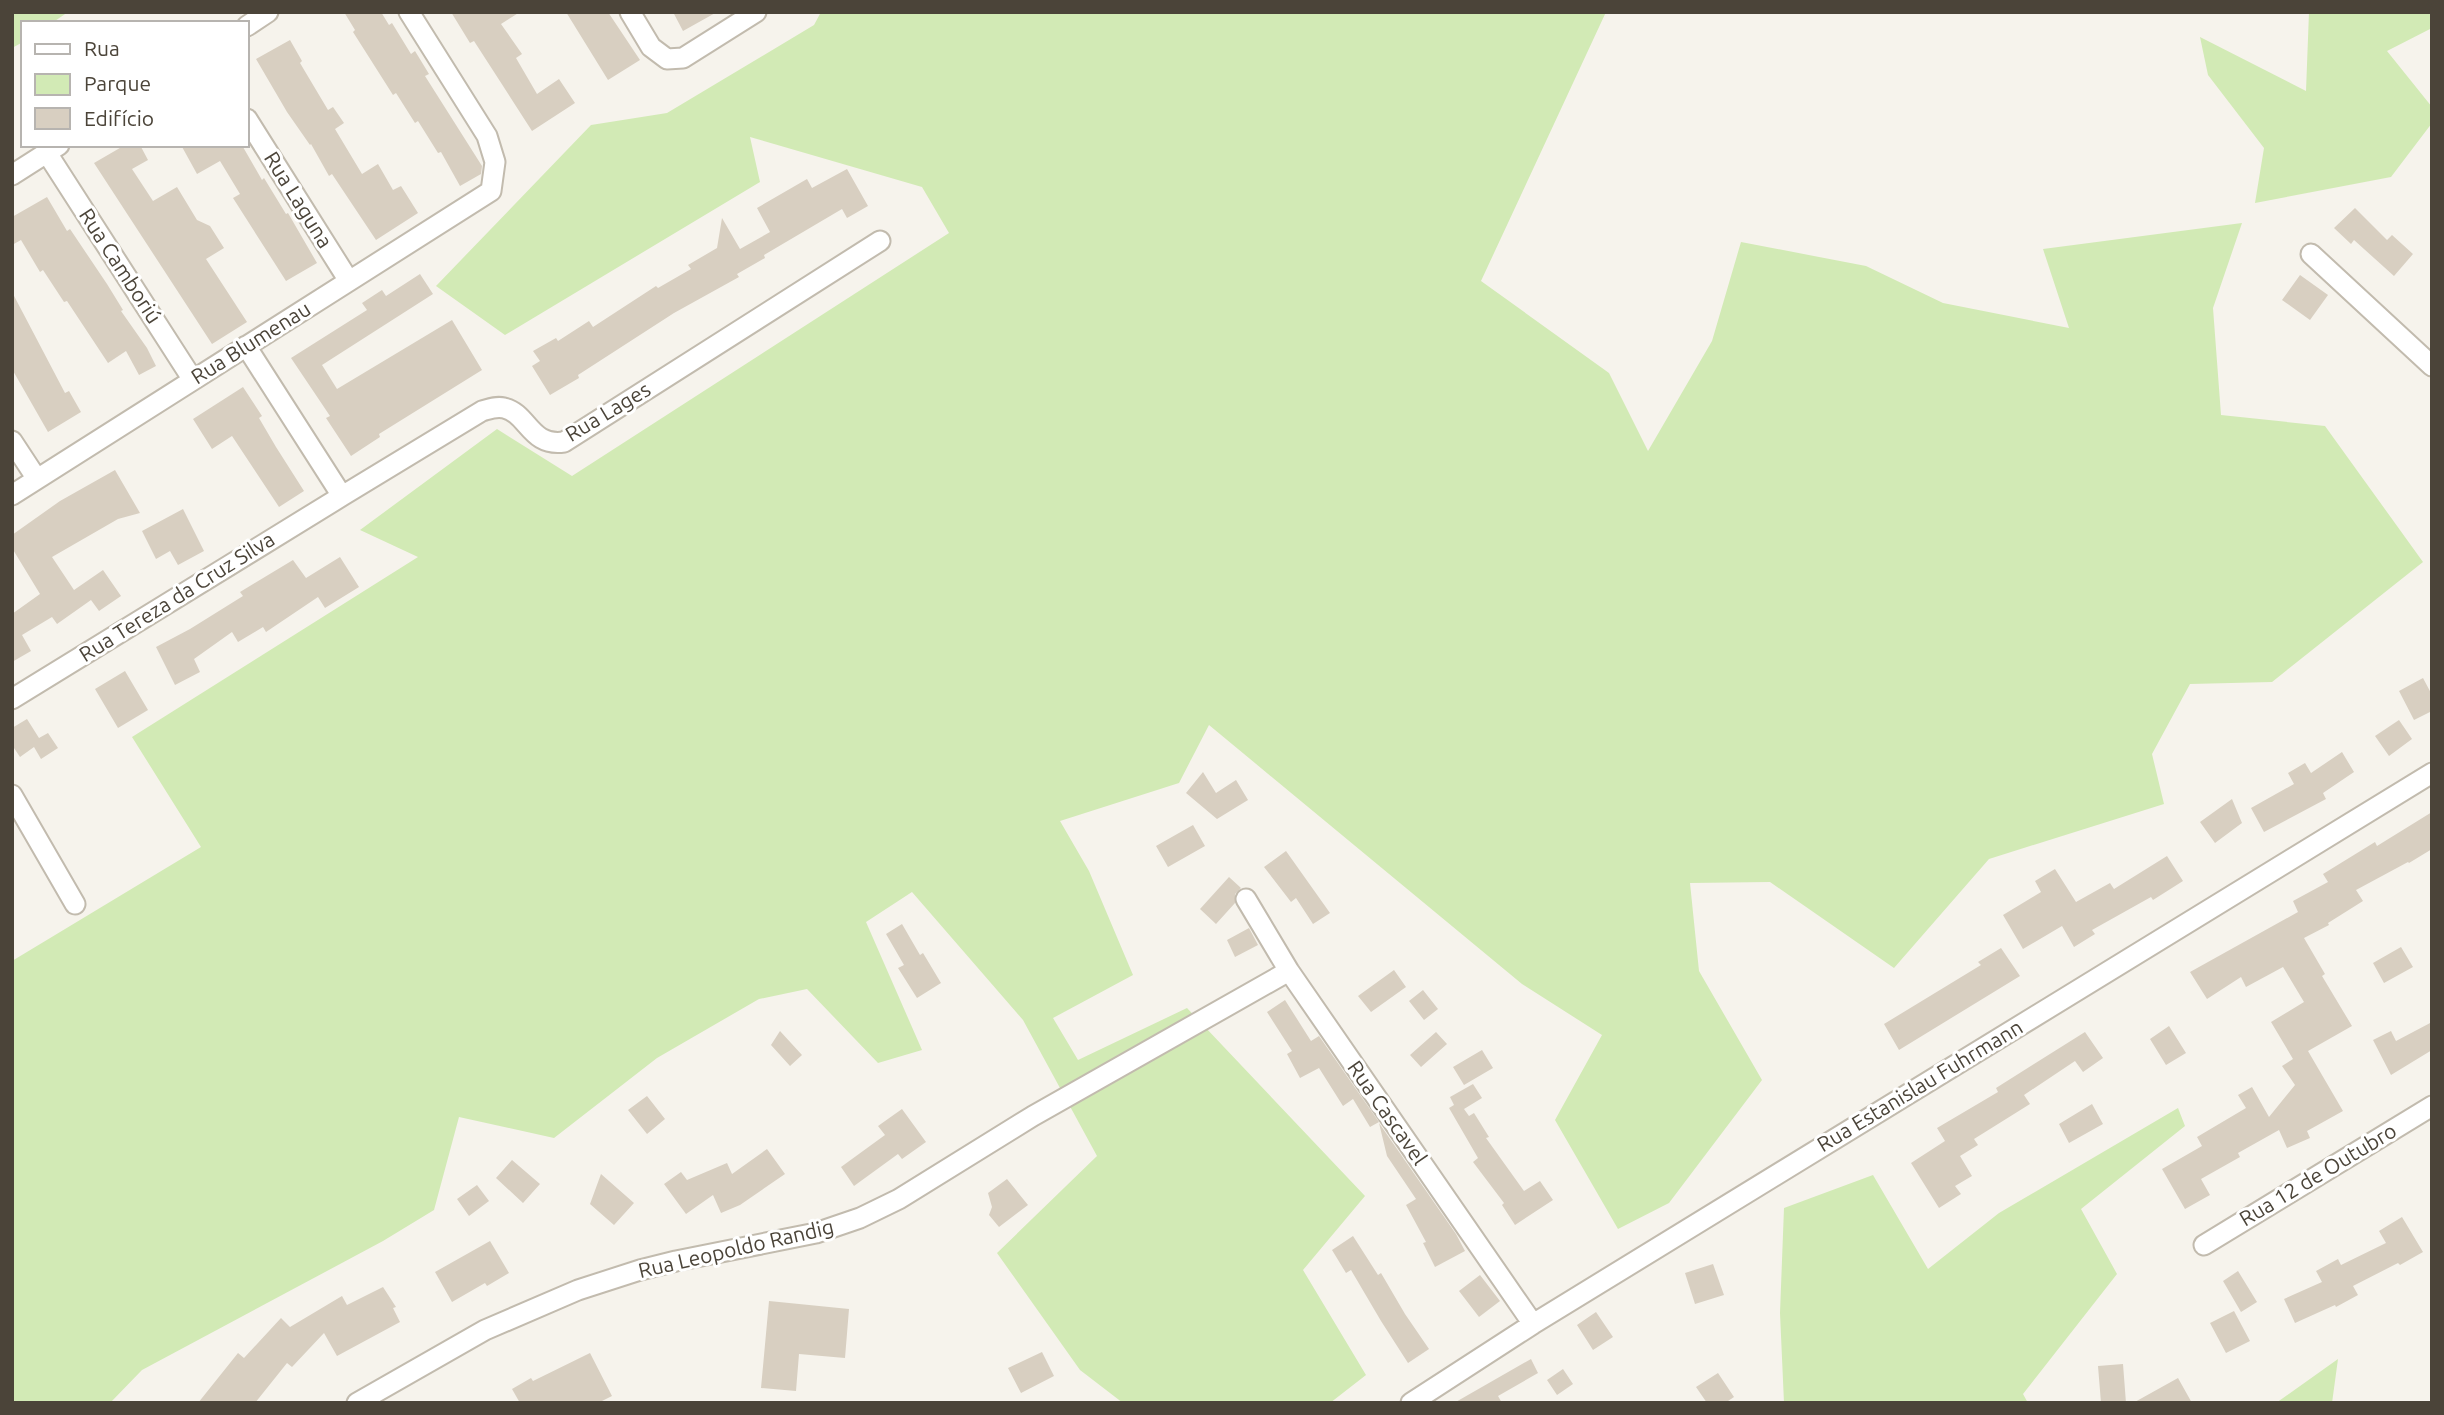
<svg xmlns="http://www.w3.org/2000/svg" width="2444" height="1415" viewBox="0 0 2444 1415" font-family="Ubuntu,sans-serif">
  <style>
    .green { fill: #d2eab5 }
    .building { fill: #d8cfc1 }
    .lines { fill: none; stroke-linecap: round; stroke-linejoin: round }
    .street-casing { stroke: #c2bbae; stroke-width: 23 }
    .street { stroke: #fff; stroke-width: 19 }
    .labels { text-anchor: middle; stroke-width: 6; stroke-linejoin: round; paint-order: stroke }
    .street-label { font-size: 21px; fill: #4b4439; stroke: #fff }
  </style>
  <rect width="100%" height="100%" fill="#f6f3ec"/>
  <!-- green -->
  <path class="green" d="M12,12H68L52,23H23V42L12,48Z
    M821,12H1606L1481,281L1609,373L1648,451L1712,341L1741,242L1866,266L1943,303L2069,328L2043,249L2242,223L2213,308L2221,415L2325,426L2423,562L2272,682L2190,684L2152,754L2164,804L1989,859L1894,968L1770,882L1690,883L1699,971L1762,1080L1669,1203L1618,1229L1555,1120L1602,1035L1522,984L1209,725L1179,783L1060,821L1089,871L1133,975L1053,1018L1078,1060L1187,1008L1365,1196L1303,1270L1366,1375L1330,1403H1123L1080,1370L997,1253L1097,1156L1023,1020L912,892L866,922L922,1050L878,1063L807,989L759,999L657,1058L554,1138L459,1117L434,1210L383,1241L142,1370L110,1403H12V961L201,847L132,737L418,557L360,530L497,429L572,476L949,233L922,187L750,137L760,182L505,335L436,286L591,125L667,113L814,25Z
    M2309,12H2432V28L2387,51L2432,107V123L2391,177L2255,203L2264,148L2208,75L2200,37L2306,91Z
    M2178,1108L2185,1126L2081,1209L2117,1274L2023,1394L2028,1403H1784L1780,1313L1784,1208L1873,1175L1928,1269L1999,1213Z
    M2338,1359L2332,1403H2276Z"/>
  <!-- building -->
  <path class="building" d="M344,12H381L389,25L392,23L411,54L415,51L429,74L425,76L482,166L481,174L460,186L441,152L438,153L418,121L415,123L396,93L393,95L353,32L355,30Z
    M451,12H520L501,24L522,54L516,58L537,94L559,79L575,103L532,131L474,41L470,43Z
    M566,12H608L640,60L608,80Z
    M673,12H717L683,31Z
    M290,40L302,61L300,63L328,110L333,107L344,123L335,129L362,174L378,164L393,190L401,186L418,213L376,240L332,174L329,176L311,144L310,145L287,112L256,59Z
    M125,145H140L148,160L132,169L153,201L177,187L197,220L210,226L224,248L206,259L247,322L212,344L94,163Z
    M181,145H246L243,147L262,180L264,178L286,214L288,213L317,263L286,281L233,198L240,194L220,161L197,174Z
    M847,169L868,206L847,218L842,209L764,255L765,258L737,274L739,277L674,313L578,375L579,378L550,395L532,366L540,361L533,351L556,338L558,341L589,321L593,327L656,286L658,288L691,269L688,265L717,248L722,218L740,249L770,232L757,208L807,179L812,188Z
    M47,197L67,231L70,229L107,284L123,310L121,311L147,348L156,366L139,375L126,351L108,363L67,301L64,302L43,270L40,272L21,240L12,245V217Z
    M2355,208L2387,240L2392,235L2413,254L2394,276L2354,240L2351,244L2334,228Z
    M420,274L433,294L322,365L337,389L452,320L482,370L379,434L380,437L351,456L326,418L330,416L291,358L367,310L362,303L382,290L386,296Z
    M2300,275L2328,295L2310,320L2282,300Z
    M12,292L65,393L69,391L81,412L48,432L12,369Z
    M243,387L262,416L259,418L276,447L304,491L279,507L232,436L212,449L193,419Z
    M115,470L140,513L118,519L52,557L74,590L103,570L121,596L99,611L91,600L57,624L52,617L22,635L31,651L12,662V614L40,594L12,548V535L60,501Z
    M183,509L204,551L178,565L170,551L156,559L142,531Z
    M340,557L359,587L325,608L318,597L266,632L263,627L238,642L232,632L194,659L200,672L175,685L156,647L190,629L243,596L240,592L293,560L306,578Z
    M125,671L148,710L118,728L95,689Z
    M2423,678L2432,695V711L2414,720L2399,691Z
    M27,719L39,738L48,733L58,748L41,759L34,747L20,757L12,745V728Z
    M2399,720L2412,739L2389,756L2375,736Z
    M2342,752L2354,772L2323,793L2326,799L2264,832L2251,808L2294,784L2288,773L2305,763L2311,773Z
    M1203,772L1216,793L1236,780L1248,800L1217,819L1186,793Z
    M2232,799L2242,823L2215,843L2200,822Z
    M2432,812V849L2409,863L2408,862L2356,890L2363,901L2328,923L2329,925L2304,938L2325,974L2322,976L2352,1026L2308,1051L2343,1111L2307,1131L2310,1138L2287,1148L2279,1130L2238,1153L2240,1157L2201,1179L2210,1195L2185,1209L2162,1169L2202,1146L2197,1137L2246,1108L2238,1095L2252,1087L2269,1117L2295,1085L2282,1066L2293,1059L2271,1022L2304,1002L2283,967L2246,987L2241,977L2207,999L2190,972L2298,912L2293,901L2328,882L2323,874L2375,842L2377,846Z
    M1193,825L1205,846L1168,867L1156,846Z
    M1286,851L1330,913L1313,924L1296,898L1291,902L1264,867Z
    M2167,856L2183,881L2153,900L2151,897L2092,930L2095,934L2074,947L2062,926L2023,949L2003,915L2041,892L2035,881L2055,869L2076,902L2110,883L2114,889Z
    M1229,877L1241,888L1235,894V903L1216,924L1200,909Z
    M902,924L920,955L923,953L941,983L917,998L898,968L904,965L886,934Z
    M1249,928L1258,945L1235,957L1227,940Z
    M2401,947L2413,967L2384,983L2373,963Z
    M2001,948L2020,976L1899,1050L1884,1024L1981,965L1978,962Z
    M1394,970L1406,987L1371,1012L1358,996Z
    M1423,990L1438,1009L1424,1020L1409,1001Z
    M1285,1000L1311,1041L1319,1036L1379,1122L1370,1127L1353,1099L1343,1106L1319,1068L1300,1078L1287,1054L1292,1051L1267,1012Z
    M2432,1022V1050L2391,1075L2373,1040L2391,1031L2396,1041Z
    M2169,1026L2186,1053L2166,1065L2150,1039Z
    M780,1031L802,1055L790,1066L771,1045Z
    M1436,1032L1447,1044L1421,1067L1410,1055Z
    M2085,1032L2103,1058L2083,1072L2075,1061L2024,1095L2030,1104L1974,1139L1978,1145L1960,1156L1972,1176L1955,1186L1961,1194L1939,1208L1911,1163L1945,1141L1937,1128L1998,1092L1996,1088Z
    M1482,1050L1493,1068L1464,1085L1453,1067Z
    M1473,1084L1482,1098L1464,1109L1469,1116L1474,1113L1489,1137L1486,1138L1524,1191L1540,1181L1553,1200L1515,1225L1502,1205L1504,1203L1473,1162L1478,1158L1449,1108L1454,1105L1450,1097Z
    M647,1096L665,1119L647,1134L628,1110Z
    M2092,1104L2103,1124L2069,1143L2059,1124Z
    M902,1109L926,1142L902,1159L898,1154L854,1186L841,1167L885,1135L878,1126Z
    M1379,1123L1456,1234L1465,1251L1435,1267L1423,1243L1426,1242L1406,1205L1416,1199L1387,1156Z
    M767,1149L785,1174L740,1205L721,1213L713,1195L686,1214L664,1184L681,1172L687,1180L727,1163L732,1174Z
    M512,1160L540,1184L523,1203L496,1178Z
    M601,1174L634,1203L614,1225L590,1204Z
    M1007,1179L1028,1205L999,1227L989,1215L992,1207L988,1193Z
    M477,1185L489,1201L469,1216L457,1199Z
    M2402,1217L2423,1252L2400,1265L2398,1263L2353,1286L2358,1295L2336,1307L2335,1305L2295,1323L2284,1299L2322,1282L2316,1271L2338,1259L2341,1265L2386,1243L2379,1231Z
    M1353,1236L1378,1275L1381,1273L1405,1314L1429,1349L1408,1363L1381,1321L1351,1270L1346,1273L1332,1250Z
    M490,1241L509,1273L487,1286L485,1283L452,1302L435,1272Z
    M1713,1264L1724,1295L1695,1304L1685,1273Z
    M2238,1271L2257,1302L2241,1312L2223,1281Z
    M1480,1275L1500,1301L1479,1317L1459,1291Z
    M383,1287L396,1307L393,1308L400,1322L337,1356L324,1333L292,1367L287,1363L255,1403H198L238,1353L244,1358L281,1318L290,1327L342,1296L347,1305Z
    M769,1301L849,1309L845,1358L799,1354L796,1391L761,1388Z
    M2234,1311L2250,1341L2226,1353L2210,1323Z
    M1596,1312L1613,1337L1593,1350L1577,1325Z
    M1042,1352L1054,1376L1021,1393L1008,1368Z
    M590,1353L612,1396L598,1403H520L512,1389L531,1378L533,1381Z
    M1531,1359L1538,1373L1498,1396L1502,1403H1454Z
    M2123,1364L2126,1403H2101L2098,1366Z
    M1563,1369L1573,1384L1557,1395L1547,1380Z
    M1718,1373L1734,1397L1725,1403H1707L1696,1387Z
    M2178,1378L2192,1403H2133Z"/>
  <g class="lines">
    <!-- street casing -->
    <g class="street-casing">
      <path id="street" d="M630,12L651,47L667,59L683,58L756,12
        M247,26L268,12
        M247,119L349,281
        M47,153L193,380
        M12,175L59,145
        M2311,254L2432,366
        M246,346L342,496L482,411C489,409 496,406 504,408C528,413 530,447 564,442L880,241
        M12,441L37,479
        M12,495L491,191L495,162L487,136L409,12
        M12,699L342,496
        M12,795L75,904
        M1246,899L1289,971L1533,1324
        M2204,1245L2432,1106
        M357,1403L485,1330L578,1290L640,1270L676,1261L816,1233L860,1218L899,1199L1033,1116L1289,971
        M1411,1403L1533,1324L2432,773"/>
    </g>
    <!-- street -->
    <use href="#street" class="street"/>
  </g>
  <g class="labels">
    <!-- street labels -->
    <g class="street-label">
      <text transform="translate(298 200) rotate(58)" y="7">Rua Laguna</text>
      <text transform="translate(120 266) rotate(57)" y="7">Rua Camboriú</text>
      <text transform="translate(251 343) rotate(-32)" y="7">Rua Blumenau</text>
      <text transform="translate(608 412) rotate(-31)" y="7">Rua Lages</text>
      <text transform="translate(177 597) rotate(-32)" y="7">Rua Tereza da Cruz Silva</text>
      <text transform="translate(1920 1086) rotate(-31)" y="7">Rua Estanislau Fuhrmann</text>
      <text transform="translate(1387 1113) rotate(55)" y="7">Rua Cascavel</text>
      <text transform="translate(2318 1175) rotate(-31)" y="7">Rua 12 de Outubro</text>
      <text transform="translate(736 1249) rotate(-13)" y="7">Rua Leopoldo Randig</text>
    </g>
  </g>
  <!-- border -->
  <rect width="2444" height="1415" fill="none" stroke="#4b4439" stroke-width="28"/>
  <!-- legend -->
  <rect x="21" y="21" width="228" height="126" fill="#ffffff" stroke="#b7b4b0" stroke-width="2"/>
  <rect x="35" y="44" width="35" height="10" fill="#ffffff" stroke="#b7b4b0" stroke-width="2"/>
  <text x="84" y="56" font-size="21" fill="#4b4439">Rua</text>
  <rect x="35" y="74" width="35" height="21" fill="#d2eab5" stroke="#b7b4b0" stroke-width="2"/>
  <text x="84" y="91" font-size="21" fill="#4b4439">Parque</text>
  <rect x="35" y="108" width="35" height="21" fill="#d8cfc1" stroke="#b7b4b0" stroke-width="2"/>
  <text x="84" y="126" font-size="21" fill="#4b4439">Edifício</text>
</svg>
